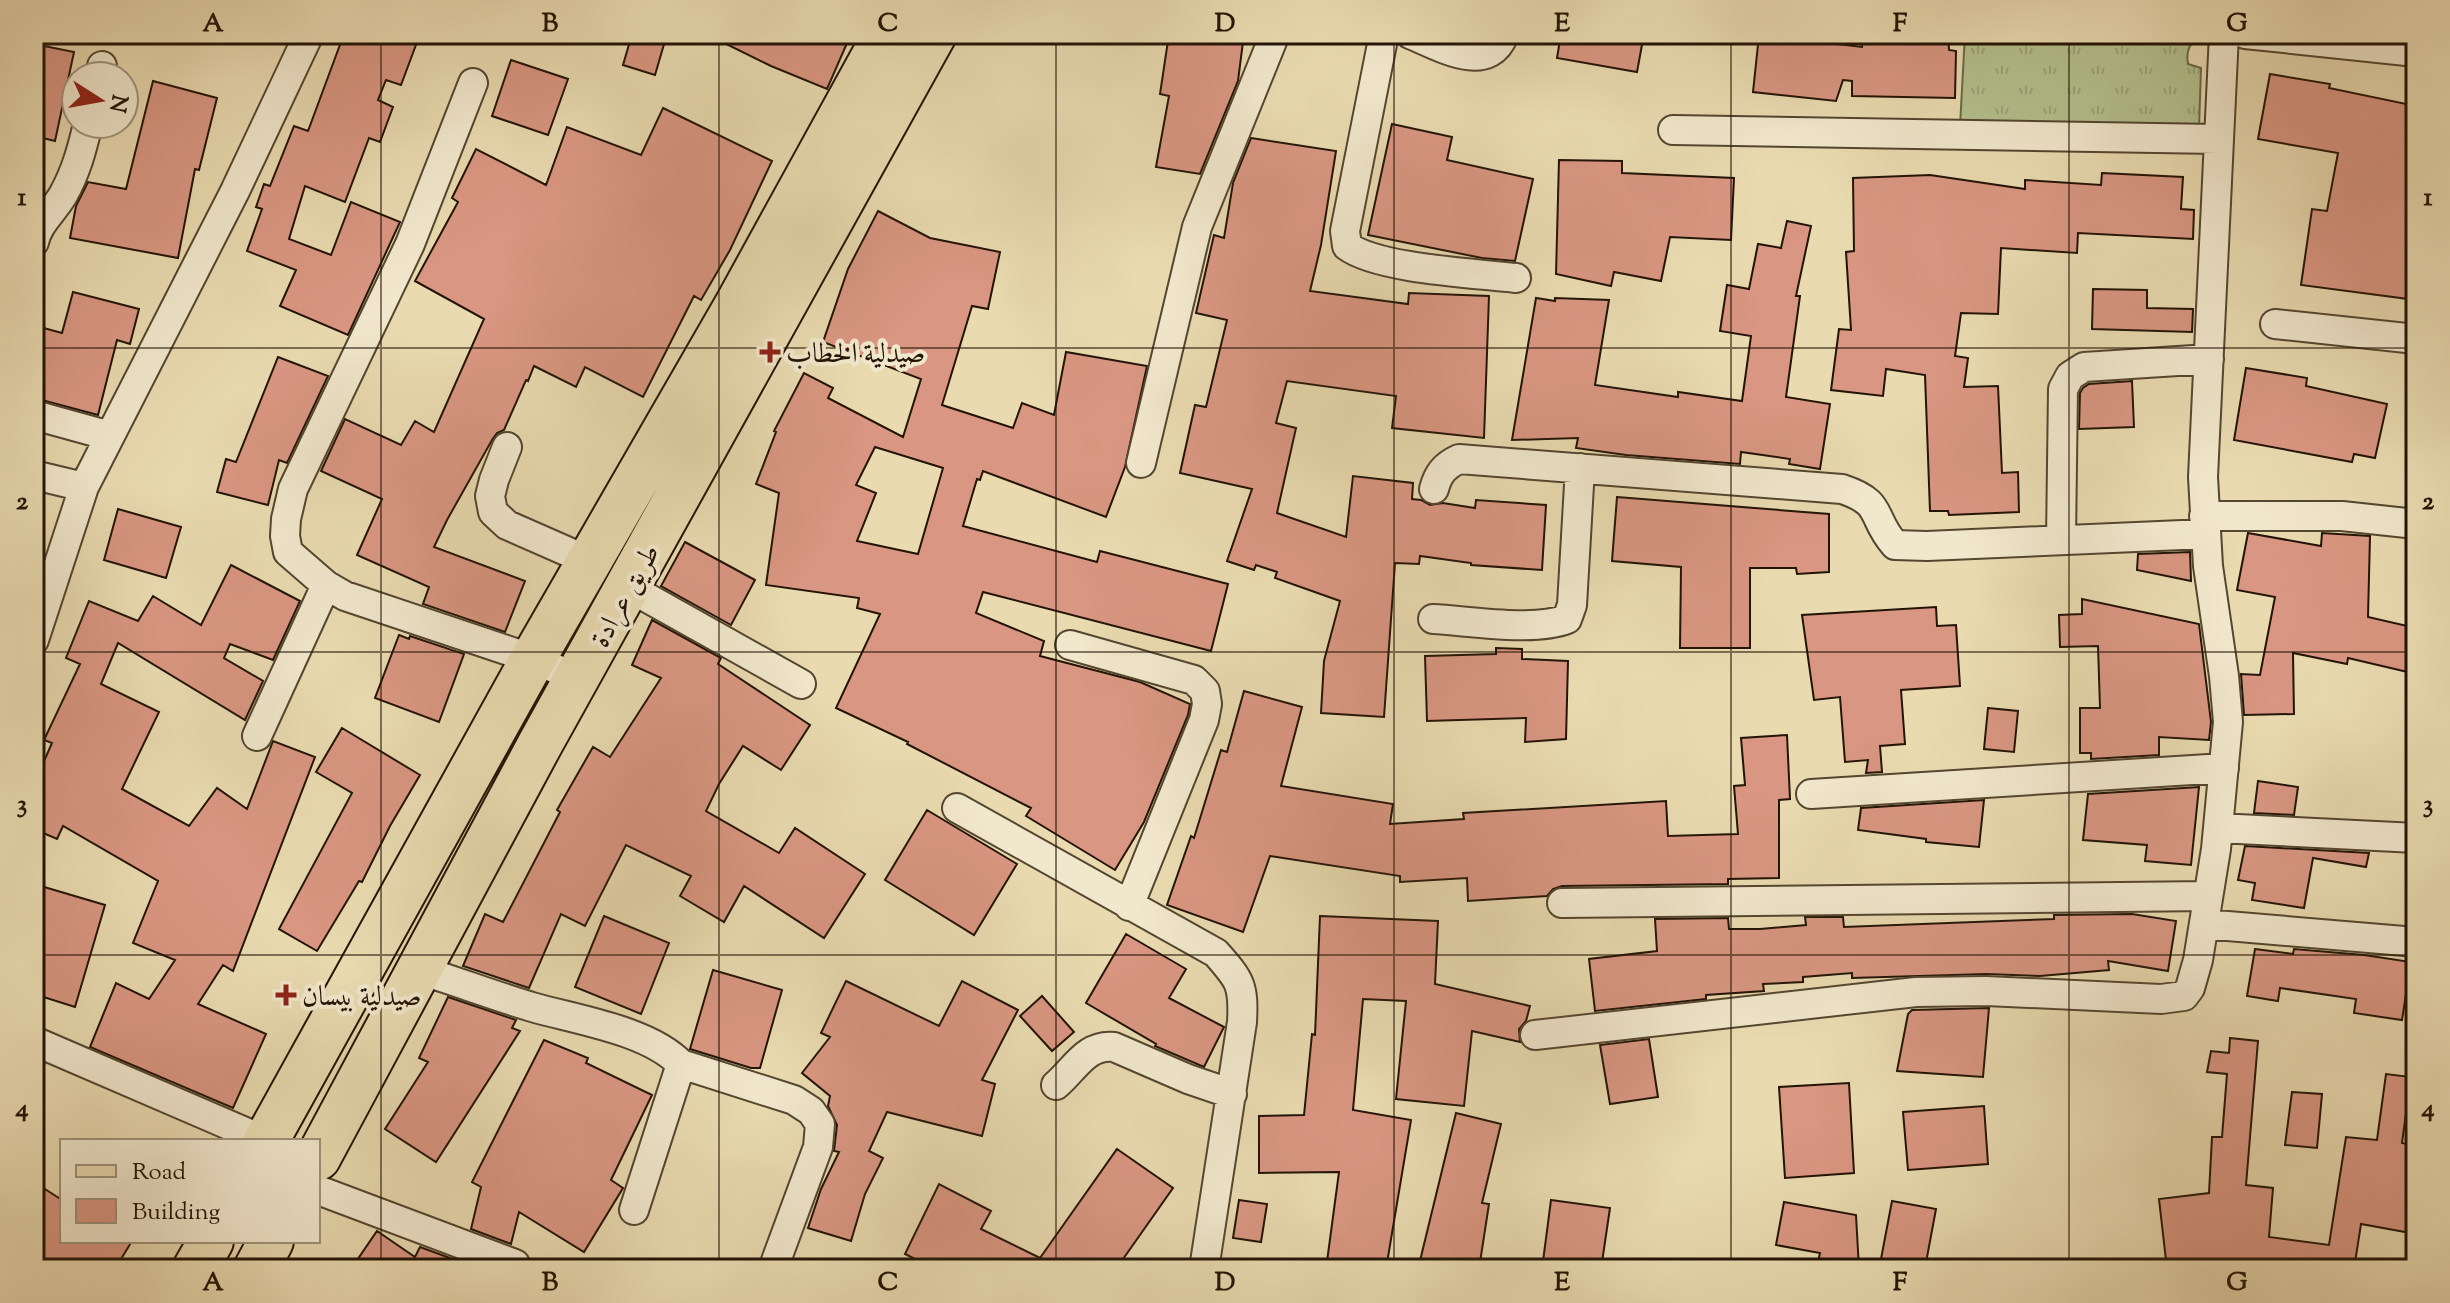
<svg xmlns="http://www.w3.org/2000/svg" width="2450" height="1303" viewBox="0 0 2450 1303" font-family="'Sorts Mill Goudy',Amiri,serif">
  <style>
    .grass { fill: url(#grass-tufts); stroke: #6b6a4a; stroke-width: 2 }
    .building { fill: #d99682; stroke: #231406; stroke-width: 2; fill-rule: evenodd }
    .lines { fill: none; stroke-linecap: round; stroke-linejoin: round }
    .street-casing { stroke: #544630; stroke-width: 32 }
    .primary-casing { stroke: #231406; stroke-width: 48 }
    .street { stroke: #f1e7cc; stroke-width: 28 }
    .primary { stroke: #e9dab0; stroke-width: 44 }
    .grid { fill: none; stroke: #231406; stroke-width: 2; stroke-opacity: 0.55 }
    .poi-dot { fill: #8f2418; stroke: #f1e7cc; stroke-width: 3 }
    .labels { text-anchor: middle; stroke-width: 8; stroke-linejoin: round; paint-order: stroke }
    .poi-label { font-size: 28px; fill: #231406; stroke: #f1e7cc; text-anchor: start }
    .street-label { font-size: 28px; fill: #231406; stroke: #f1e7cc }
    .neatline { fill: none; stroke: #231406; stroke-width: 3 }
    .grid-label { font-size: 26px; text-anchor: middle; font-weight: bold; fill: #231406 }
  </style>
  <defs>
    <pattern id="grass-tufts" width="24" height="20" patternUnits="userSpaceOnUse" patternTransform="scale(2)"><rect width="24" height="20" fill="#b3c08d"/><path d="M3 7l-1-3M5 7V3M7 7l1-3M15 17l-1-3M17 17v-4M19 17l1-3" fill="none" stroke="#9aa478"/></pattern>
  </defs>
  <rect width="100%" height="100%" fill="#e9dab0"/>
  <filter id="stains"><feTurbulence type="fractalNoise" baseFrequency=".0025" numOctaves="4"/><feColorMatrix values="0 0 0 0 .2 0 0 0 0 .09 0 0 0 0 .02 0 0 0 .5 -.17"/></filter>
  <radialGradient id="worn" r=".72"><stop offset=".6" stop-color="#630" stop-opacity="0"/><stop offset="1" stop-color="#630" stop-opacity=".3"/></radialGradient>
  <!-- grass -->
  <path class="grass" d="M1965,34H2202C2192,43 2185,47 2188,64L2201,68L2199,129L1960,126Z"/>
  <!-- building -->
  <path class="building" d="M344,34H420L401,85L386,80L378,100L393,107L380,142L369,138L345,202L305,186L289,239L331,255L351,202L400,222L348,335L280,306L296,270L247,251L262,209L256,207L264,184L270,186L294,126L308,131Z
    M632,34H667L655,75L623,65Z
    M706,34H851L827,89L771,66Z
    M1169,34H1244L1238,81L1200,174L1156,167L1169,96L1160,94Z
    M1561,34H1644L1637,72L1557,58Z
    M1862,34H1948L1949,50L1956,51L1955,98L1852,96V81L1843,80L1836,101L1753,92L1759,35L1862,47Z
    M34,44L74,52L55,141L34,136Z
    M511,60L568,79L548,135L492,116Z
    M2270,74L2330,84L2329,88L2416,106V300L2301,285L2312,209L2327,211L2338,153L2258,139Z
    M153,81L217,98L199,170L195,169L178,258L70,238L76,206L88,182L126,189Z
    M663,108L772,161L730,250L701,300L694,296L643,397L585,367L576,387L534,366L528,381L526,380L504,430L497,433L492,440L447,520L434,547L525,581L505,632L423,604L429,587L357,555L382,499L321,471L345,419L401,445L415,421L434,432L484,319L415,281L458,202L452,198L476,149L546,185L567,127L641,155Z
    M1392,124L1452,137L1447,160L1533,179L1515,261L1482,258L1368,235Z
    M1251,138L1336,151L1321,245L1310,291L1408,304L1409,293L1489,296L1484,438L1392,428L1396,396L1287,381L1276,423L1296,428L1277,513L1346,537L1353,476L1413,483L1412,499L1421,500L1430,505L1443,503L1475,508L1476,500L1546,505L1542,570L1471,565V563L1420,556L1419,564L1395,563L1384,717L1321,713L1324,661L1340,601L1275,578L1277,572L1256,565L1254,570L1227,561L1252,489L1180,473L1195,405L1206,407L1227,320L1196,313L1214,235L1224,238L1233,183Z
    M1559,160L1622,161V173L1734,178L1731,240L1670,237L1661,281L1614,272L1611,286L1556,274Z
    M2102,173L2183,177L2181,209L2194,210L2193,239L2078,233L2077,253L2001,248L1998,314L1961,313L1955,356L1968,358L1964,387L1998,386L2002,473L2018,472L2019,512L1949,515L1948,511H1930L1925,375L1886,369L1883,396L1831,390L1839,329L1851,330L1846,252L1854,251L1853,178L1930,175L2025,189V180L2101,185Z
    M878,211L930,238L1000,252L988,309L972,306L942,405L1013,428L1022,403L1054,415L1066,352L1147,366L1125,467L1106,517L983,471L980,480L977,479L963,526L1097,562L1100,551L1228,584L1211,651L983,592L976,613L1044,641L1040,656L1140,682L1190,704L1188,715L1144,822L1115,870L1026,816L1031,808L907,744L908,742L836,708L880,614L857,608L859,598L766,585L779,493L756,484L776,432L774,431L804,373L833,388L828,398L903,437L921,379L823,342L848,269ZM875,447L943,468L918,554L857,541L876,493L856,485Z
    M1787,221L1811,226L1796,296H1800L1786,397L1830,404L1820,469L1789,464L1790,459L1741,452L1740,464L1626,455L1576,448L1578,438L1512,440L1536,298L1555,301V298L1609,300L1595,385L1678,397V392L1742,401L1751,336L1720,331L1727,285L1749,289L1758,244L1781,248Z
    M2093,289L2147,290V308L2193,309L2192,332L2092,329Z
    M73,292L139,309L130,344L117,340L98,415L34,398V349L40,327L62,333Z
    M278,357L328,376L287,463L279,460L268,505L217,492L226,459L236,462Z
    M2246,368L2307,378L2306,386L2387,404L2375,458L2354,454L2352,462L2234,440Z
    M2132,381L2134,427L2079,429L2080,393L2083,388L2089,384Z
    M1617,497L1829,514V572L1797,574L1796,568H1750V648H1680L1681,567L1612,561Z
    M118,509L181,527L166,578L104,560Z
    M2248,533L2321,546L2322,533L2370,536L2368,617L2416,628V674L2348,658L2347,664L2293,653L2294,714L2244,715L2241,674L2260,675L2275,597L2237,590Z
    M685,542L755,580L731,625L661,586Z
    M2190,552L2191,581L2137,570L2138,554Z
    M231,565L300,601L273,660L230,644L224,658L263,681L245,720L118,643L101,684L159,712L122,789L189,826L217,788L247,809L273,741L315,757L233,971L223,965L198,1004L266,1034L233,1108L90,1047L116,983L149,999L175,960L133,943L158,881L63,826L57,839L34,829V784L52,743L44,740L80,664L66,658L89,601L138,621L153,596L201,625Z
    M2082,599L2199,624L2211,722L2209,740L2159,737V755L2091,759V753H2080V708H2100L2098,646L2060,647L2059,615L2082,614Z
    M1936,607L1937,626L1956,625L1960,686L1901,690L1905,744L1880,746L1882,772L1866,773L1868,760L1845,762L1840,697L1814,700L1802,615Z
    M652,620L721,658L718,664L810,725L781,770L743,746L719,784L706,811L779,853L795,828L865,874L824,938L744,886L724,922L680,896L691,876L626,845L585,926L561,914L529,988L463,966L485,914L503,922L560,812L557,810L593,747L610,757L661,678L632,665Z
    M399,635L409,639L410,636L464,654L439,722L375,698Z
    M1496,648L1522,649V659L1568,661L1566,739L1525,742L1526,718L1427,721L1425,656L1496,654Z
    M1244,691L1302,707L1281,786L1393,804L1390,824L1464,819L1463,813L1666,801L1668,836L1738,834L1734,786L1745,785L1741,738L1787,735L1790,799L1779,800V878L1728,879V884L1562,886L1553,889L1547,896L1468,901L1467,878L1400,882V876L1270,856L1243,932L1167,905L1191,836L1194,838L1221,750L1227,752Z
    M1988,708L2018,711L2014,752L1984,749Z
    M342,728L420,775L390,826L362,882L359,881L317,951L279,929L352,793L316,772Z
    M2258,781L2298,787L2294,815L2254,813Z
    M2199,787L2191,865L2145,861L2147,845L2083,840L2088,794Z
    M1984,800L1979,847L1926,842V839L1858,830L1861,808Z
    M927,810L1017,864L974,935L885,880Z
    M2245,846L2369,853L2366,867L2313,858L2304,908L2252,900L2255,883L2238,880Z
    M34,884L105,905L75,1007L34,994Z
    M2132,914L2176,921L2168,971L2108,961L2109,970L2040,976L1986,974L1852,978V973L1803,977V982L1763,984L1764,991L1706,995V999L1595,1011L1589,959L1657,951L1655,919L1728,918L1729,929H1760L1806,925L1805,917H1843L1844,927L2054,919V915Z
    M604,916L669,943L641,1014L575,987Z
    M1320,916L1438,921L1435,984L1530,1006L1526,1021L1519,1029L1520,1042L1472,1031L1464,1106L1396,1099L1406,1001L1363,999L1353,1110L1411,1120L1386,1269H1326L1339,1172L1259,1173V1116L1304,1115L1312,1034L1315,1035Z
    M1126,934L1186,969L1169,998L1224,1027L1204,1067L1155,1046L1156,1044L1086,1003Z
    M2255,949L2293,954L2294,949L2364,955L2411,962L2402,1020L2354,1013L2356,999L2280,988L2278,1001L2247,996Z
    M713,970L782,990L760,1068H751L690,1049Z
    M846,981L939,1026L962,981L1018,1010L982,1080L995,1084L982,1136L887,1112L869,1151L883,1158L865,1194L851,1241L808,1228L821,1189L839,1152L834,1151L837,1125L828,1106L830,1096L802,1073L830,1037L821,1033Z
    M1042,996L1074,1032L1052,1051L1020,1016Z
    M448,997L516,1020L512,1028L520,1031L436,1162L385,1129L428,1062L419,1058Z
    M1989,1008L1983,1077L1897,1071L1908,1014L1912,1010Z
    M2230,1038L2258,1041L2246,1185L2273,1188L2269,1237L2329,1245L2346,1137L2377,1140L2386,1074L2411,1077L2402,1143L2416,1146V1234L2361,1224L2354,1269H2167L2159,1199L2209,1193L2212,1137H2222L2227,1074L2207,1072L2211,1051L2229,1053Z
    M1649,1039L1658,1097L1610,1104L1600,1045Z
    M544,1040L588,1058L586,1063L652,1095L611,1180L623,1188L584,1252L519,1212L511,1244L471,1229L481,1187L472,1182Z
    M1849,1083L1854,1173L1785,1178L1779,1087Z
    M2292,1092L2322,1094L2317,1148L2285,1145Z
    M1984,1106L1988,1164L1908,1170L1903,1112Z
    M1456,1113L1501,1124L1482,1203L1489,1204L1479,1269H1418Z
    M1117,1149L1173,1188L1116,1269H935L905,1254L939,1184L991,1211L981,1229L1040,1258Z
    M34,1182L62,1200V1241H132L115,1269H42L34,1263Z
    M1239,1200L1267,1204L1261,1242L1233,1238Z
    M1551,1200L1610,1208L1601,1269H1542Z
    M1892,1201L1936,1209L1925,1268L1881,1259Z
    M1784,1202L1856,1215L1859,1269L1818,1262L1820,1253L1776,1245Z
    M377,1231L415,1257L420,1247L480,1269H351Z"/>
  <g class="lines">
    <!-- street casing -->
    <g class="street-casing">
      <path id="street" d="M1384,34L1345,231L1347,246C1378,269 1474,273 1516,278
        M1410,34C1439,46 1489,76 1504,34
        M2245,34L2416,52
        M100,76L102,66
        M473,83L410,244L293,489L286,519L285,536L288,552L326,585L345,596L533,659L577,678
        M1673,130L2218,139
        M34,242C38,223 53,212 63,195C76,172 82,149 88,124
        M2275,324L2416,339
        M34,415L110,436
        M507,447L494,480L490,496L493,512L507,525L589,561
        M1141,463L1197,227L1275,34
        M34,475L84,487
        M1434,489C1438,474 1444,466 1459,459L1842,489C1885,503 1870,517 1895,545L1927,546L2205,534
        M2204,516H2342L2416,524
        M2061,540L2063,389L2070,376L2084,367L2209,359
        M628,587L801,684
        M1433,619C1470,621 1534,632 1567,619L1572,605L1580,468
        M34,640L84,487L235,191L309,34
        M1070,645L1194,680L1205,691L1207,704L1204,720L1129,906
        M257,736L326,585
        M1811,794L2224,768
        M957,808L1216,953C1240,980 1244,985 1242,1022L1204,1269
        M2218,828L2416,838
        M1562,903L2208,896
        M2204,924L2416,942
        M420,970C458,982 495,996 532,1007C577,1020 648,1030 681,1064L794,1100L811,1111L820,1124L818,1147L773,1269
        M1535,1035L1916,992L1986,991L2161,999L2184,996L2190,988L2198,960L2216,849L2228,722L2224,676L2208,566L2203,477L2224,34
        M34,1041L266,1141
        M1056,1085C1075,1069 1086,1044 1114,1047L1188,1079L1232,1094
        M318,1190L515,1264
        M634,1210L681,1064"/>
    </g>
    <!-- primary casing -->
    <g class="primary-casing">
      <path id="primary" d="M266,1141L533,659L737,305L886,34
        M318,1158L539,746L934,34
        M195,1269L211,1241
        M256,1269L271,1241"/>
    </g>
    <!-- street -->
    <use href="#street" class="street"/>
    <!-- primary -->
    <use href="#primary" class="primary"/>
  </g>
  <!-- grid -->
  <path class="grid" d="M381,34V1269M719,34V1269M1056,34V1269M1394,34V1269M1731,34V1269M2069,34V1269M34,348H2416M34,652H2416M34,955H2416"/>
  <!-- markers -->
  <g class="poi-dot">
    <path d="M766 340h8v8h8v8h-8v8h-8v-8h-8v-8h8z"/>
    <path d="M282 983h8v8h8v8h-8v8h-8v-8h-8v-8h8z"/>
  </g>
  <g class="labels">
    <!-- poi labels -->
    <g class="poi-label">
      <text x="786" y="362">صيدلية الخطاب</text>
      <text x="302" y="1005">صيدلية بيسان</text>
    </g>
    <!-- street labels -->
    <g class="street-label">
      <text transform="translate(624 595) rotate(-61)" y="10">طريق عرادة</text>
    </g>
  </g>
  <!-- margin -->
  <rect width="2450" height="1303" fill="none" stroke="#e9dab0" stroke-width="88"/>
  <!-- legend -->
  <rect x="60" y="1139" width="260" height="104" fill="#f1e7cc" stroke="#9f937d" stroke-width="2"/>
  <rect x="76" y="1165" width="40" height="12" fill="#e9dab0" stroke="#9f937d" stroke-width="2"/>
  <text x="132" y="1179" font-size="24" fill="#231406">Road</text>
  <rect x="76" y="1199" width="40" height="24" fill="#d99682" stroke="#9f937d" stroke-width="2"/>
  <text x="132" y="1219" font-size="24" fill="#231406">Building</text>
  <!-- north arrow -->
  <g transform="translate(100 100) rotate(101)"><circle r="38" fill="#f1e7cc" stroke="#9f937d" stroke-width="2"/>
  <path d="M0-6L14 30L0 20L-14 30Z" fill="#8f2418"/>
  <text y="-12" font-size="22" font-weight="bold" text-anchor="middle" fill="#231406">N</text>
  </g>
  <rect x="44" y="44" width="2362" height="1215" class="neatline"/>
  <g class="grid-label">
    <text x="213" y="31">A</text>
    <text x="550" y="31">B</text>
    <text x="888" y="31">C</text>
    <text x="1225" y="31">D</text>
    <text x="1562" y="31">E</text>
    <text x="1900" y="31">F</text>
    <text x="2237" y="31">G</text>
    <text x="22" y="205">1</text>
    <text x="2428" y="205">1</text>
    <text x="22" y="509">2</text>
    <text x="2428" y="509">2</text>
    <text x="22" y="812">3</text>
    <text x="2428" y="812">3</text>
    <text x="22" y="1116">4</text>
    <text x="2428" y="1116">4</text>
    <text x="213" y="1290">A</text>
    <text x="550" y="1290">B</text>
    <text x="888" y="1290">C</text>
    <text x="1225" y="1290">D</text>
    <text x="1562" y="1290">E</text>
    <text x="1900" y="1290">F</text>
    <text x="2237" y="1290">G</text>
  </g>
  <rect width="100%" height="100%" filter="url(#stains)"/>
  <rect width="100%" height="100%" fill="url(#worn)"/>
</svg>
